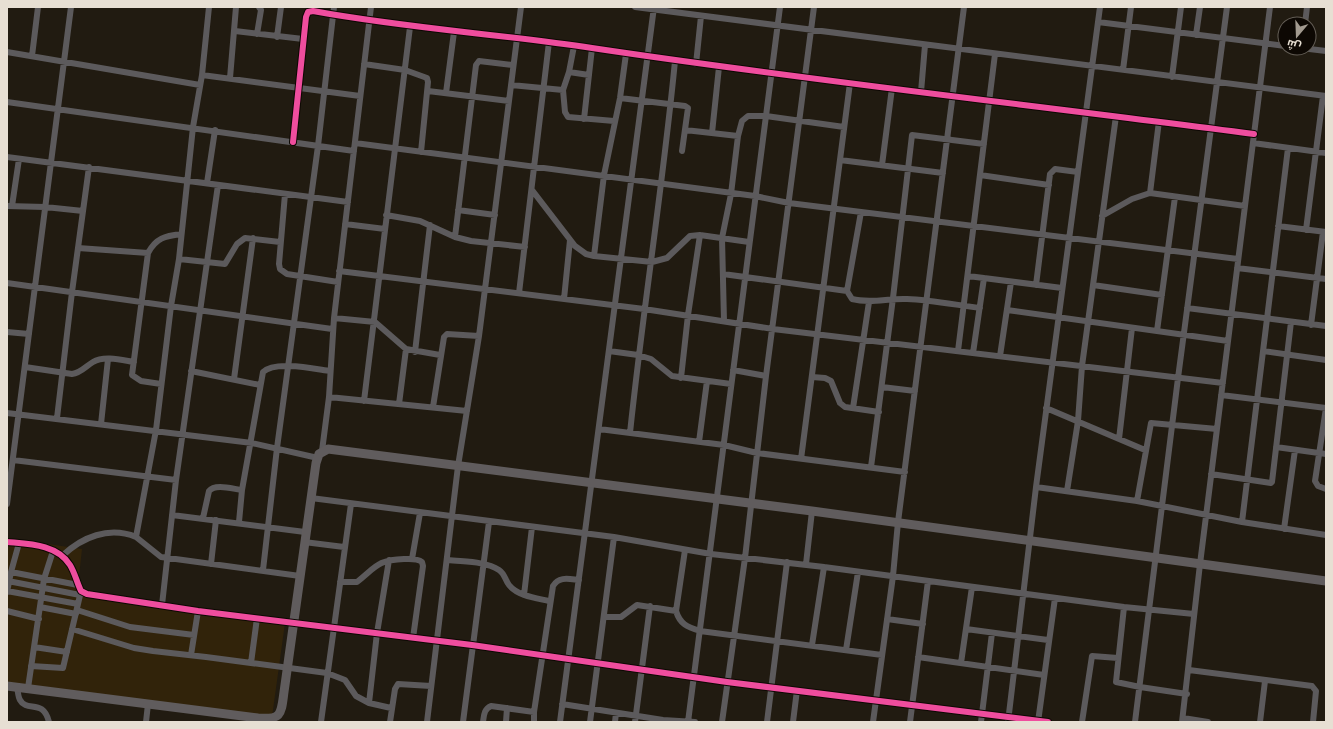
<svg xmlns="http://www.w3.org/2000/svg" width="1333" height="729" viewBox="0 0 1333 729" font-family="'Work Sans',Cairo,sans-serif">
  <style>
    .built { fill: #31230a }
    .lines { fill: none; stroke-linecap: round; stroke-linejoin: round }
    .minor { stroke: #5c5a5c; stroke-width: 6 }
    .secondary { stroke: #605c5d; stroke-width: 9 }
    .cycleway-casing { stroke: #0d0803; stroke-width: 8 }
    .cycleway { stroke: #ef4d9e; stroke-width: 6 }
  </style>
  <rect width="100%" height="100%" fill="#211b11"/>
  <!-- built -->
  <path class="built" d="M7,538L82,549L77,595L285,623L272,717L7,682Z"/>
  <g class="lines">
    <!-- minor -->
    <path class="minor" d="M635,7L1326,96
      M1098,22L1285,46
      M1305,24L1307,7
      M235,31L303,39
      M257,34L261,10L259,7
      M1196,35L1200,7
      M277,37L281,7
      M1301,48L1326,51
      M7,52L200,85
      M32,56L38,7
      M364,64L405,70L427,78L428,82L421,152
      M696,64L701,16
      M1123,70L1131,7
      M569,72L589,75
      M202,75L360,96
      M1172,77L1181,7
      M230,78L236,7
      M511,85L563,90L565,112L568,117L614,121
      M563,90L569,72L574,46
      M428,91L509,101
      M921,92L925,45
      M446,93L454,32
      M620,98L685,106L688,108L682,151
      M7,102L354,151
      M584,119L592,48
      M685,130L738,136
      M712,133L719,67
      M293,142L306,17L308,12L313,11C405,28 499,34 592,48C812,81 1033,105 1254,134
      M355,143L755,196L789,203L1238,259
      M1253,143L1326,153
      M7,157L348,202
      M840,160L943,173
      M882,165L892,88
      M980,175L1049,185
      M207,183L215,130
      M532,190L575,246L586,254L594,256L652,262L667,258L690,236L700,235L749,242
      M1150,193L1159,121
      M285,194L279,264L280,269L287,274L338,282
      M7,206L45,207L83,211
      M12,206L19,159
      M458,210L495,215
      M861,212L847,291L852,299C871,304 888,298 907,299C931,300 956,305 980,308
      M386,215L420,221L455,237L471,241L525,247
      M1102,216L1132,199L1150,193L1245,206
      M345,224L385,229
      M1278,226L1326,232
      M1306,230L1323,96
      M455,237L476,65L479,61L513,65
      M78,248L148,253
      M594,256L604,175L620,98L626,54
      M179,259L225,264L237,244L245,238L280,242
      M1237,268L1326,279
      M339,271L644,309L773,329L1223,383
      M723,274L847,291
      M968,276L1062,288
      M7,283L332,329
      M1036,285L1050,174L1055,169L1078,172
      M1093,285L1162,295
      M519,293L549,42
      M564,299L570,240
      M1187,308L1326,326
      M1007,310L1228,341
      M334,318L375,322L406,349L440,355
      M724,321L722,238L731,194L738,136L742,121L748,116H766L844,127
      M1311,325L1323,232
      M1157,331L1175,197
      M7,332L29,334
      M609,351L638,355L651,359L672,376L731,384
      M958,351L995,54
      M1263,351L1326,360
      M415,352L430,225
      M973,353L984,278
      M1000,356L1011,282
      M25,367L72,374C81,373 86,366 93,362C104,355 122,360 134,362
      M733,370L766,376
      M191,371L260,385
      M812,377L825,378L831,381L840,403L845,407L879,412
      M681,378L688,315L700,235
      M234,379L253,238
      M161,384L141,381L132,375L148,253C156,238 165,236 181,234
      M882,387L915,391
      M1221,395L1326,408
      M329,397L467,411
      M364,401L410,27
      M399,404L406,349
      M433,407L444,337L447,334L479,336
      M853,408L869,302
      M1046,408L1145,450
      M1326,408L1315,481L1318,486L1326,489
      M7,413L252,443L318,458
      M57,418L72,292L89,167
      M101,424L108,359
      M599,429L724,445L757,453L905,472
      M630,433C643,309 663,185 675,61
      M1119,439L1132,328
      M699,442L707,381
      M1276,447L1326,454
      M322,451L329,397L334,318L371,7
      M801,459L850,83
      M13,460L176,480
      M871,467L893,298L912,135L984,144
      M1211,474L1271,483L1272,482L1291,322
      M1036,487L1137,501L1242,522L1326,535
      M1067,491L1078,421L1082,366L1116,116
      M311,498L614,537L711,554L824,567L1124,607L1194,614
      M1137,501L1151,423L1217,429
      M7,504L71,7
      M172,515L305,532
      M203,518L209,491C215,483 233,489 242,490
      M239,522L242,490L263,372C275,360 315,369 330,371
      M1242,522L1288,148
      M1284,529L1295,450
      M136,537L161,557L300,576
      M7,542C28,544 57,544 70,565C75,573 77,583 81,591L87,594L198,611L472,645L727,682L1048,722
      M304,542L344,547
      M685,550L676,611C680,624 687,627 700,631L882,655
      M62,556C82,537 109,526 136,537L156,430L171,306L179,259L193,127L202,75L209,7
      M412,559L420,513
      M448,560C464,562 485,561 499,570C505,574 505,580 509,585C518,596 536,598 549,601
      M211,564L216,520
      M806,564L812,511
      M263,570L277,448L318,146L334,7
      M11,572L78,585
      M8,581L80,595
      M340,582H357C376,567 377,560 404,559C410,559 417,558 422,562L423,566L413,638
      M7,591L78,604
      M7,592L11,572L19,543
      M524,595L532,527
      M162,605L176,480L218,185
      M40,607L76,614
      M1124,607L1116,682L1140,687L1187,694
      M77,610L130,627L194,635
      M7,611L39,619
      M604,617H621L637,605L676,611
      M887,619L923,624
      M72,629L134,648L153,651L206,657L327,673L345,680L356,696L369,703L391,708
      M966,629L1048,640
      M812,645L824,567
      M34,647L67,652
      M846,650L858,572
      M191,655L198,611
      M918,657L1044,675
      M251,663L257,618
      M961,663L972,587
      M31,666L63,668L81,591
      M1189,670L1312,686L1316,691L1313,722
      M17,687C18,691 18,697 20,700C27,713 43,698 49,722
      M28,688L44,579L53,551
      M369,703L377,633L389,560
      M562,704L663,720L695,722
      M1183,718L1208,722
      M146,722L148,704
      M321,722L351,504
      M390,722L395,689L398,684L431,686
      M427,722L458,466L479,336L521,7
      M463,722L489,522
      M483,722C484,715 484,709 491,706L534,712
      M506,722L507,708
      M534,722V712L553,586C559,576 569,579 579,580
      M560,722L654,7
      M590,722L614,537
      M615,722L616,713
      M635,722L650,606
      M688,722L780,7
      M722,722L745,558L766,376L814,7
      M767,722L787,562
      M793,722L797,690
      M873,722L893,576L898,522L964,7
      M910,722L928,581
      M981,722L992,633
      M1008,722L1036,487L1100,7
      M1038,722L1055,598
      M1082,722L1092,656L1118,658
      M1135,722L1178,378L1227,7
      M1182,722L1200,564L1270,7
      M1260,722L1265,681"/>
    <!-- secondary -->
    <path class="secondary" d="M7,686L258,718C282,720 281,714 284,692L316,463L319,454L328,449L812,511L1326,581"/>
    <!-- cycleway casing -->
    <g class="cycleway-casing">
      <path id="cycleway" d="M293,142L306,17L308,12L313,11C405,28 499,34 592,48C812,81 1033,105 1254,134
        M7,542C28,544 57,544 70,565C75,573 77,583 81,591L87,594L198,611L472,645L727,682L1048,722"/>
    </g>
    <!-- cycleway -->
    <use href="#cycleway" class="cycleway"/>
  </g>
  <!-- border -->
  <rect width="1333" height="729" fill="none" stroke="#e7dfd3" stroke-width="16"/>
  <!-- north arrow -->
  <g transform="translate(1297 36) rotate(199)"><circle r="19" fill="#0d0803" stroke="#645e56"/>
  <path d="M0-3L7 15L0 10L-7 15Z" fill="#a29a8f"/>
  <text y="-6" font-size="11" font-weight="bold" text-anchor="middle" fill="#e7dfd3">ش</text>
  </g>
</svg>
